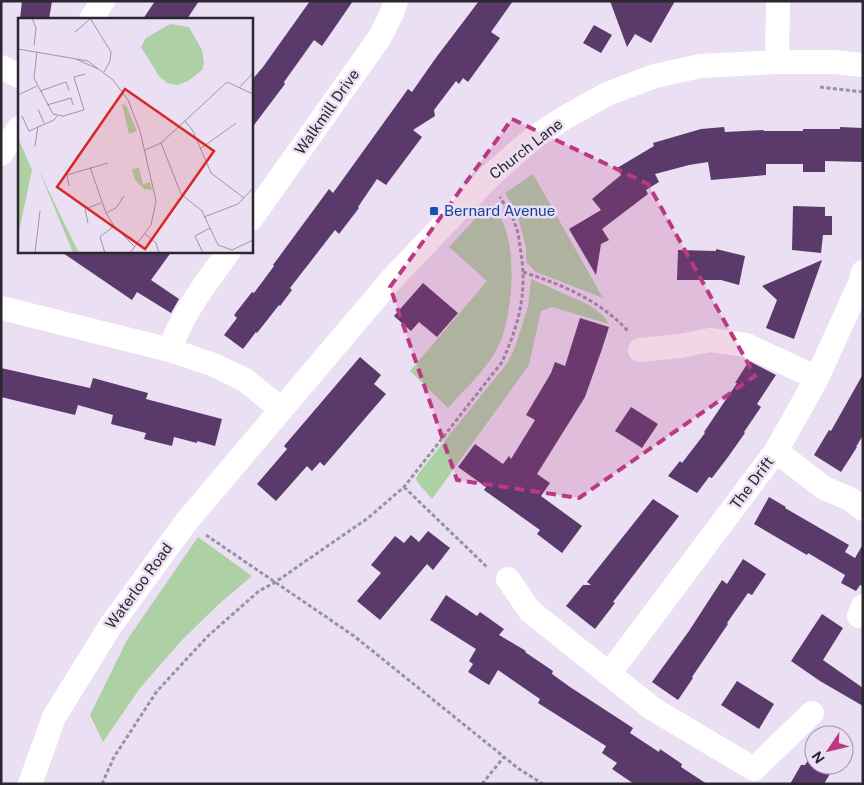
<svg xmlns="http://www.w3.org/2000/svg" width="864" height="785" viewBox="0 0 864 785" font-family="'Public Sans',sans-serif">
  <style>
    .green { fill: #add1a5 }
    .building { fill: #593a6b }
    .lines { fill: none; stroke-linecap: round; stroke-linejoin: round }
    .path { stroke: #9b92a1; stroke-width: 3; stroke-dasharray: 4 2.5; stroke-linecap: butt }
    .minor { stroke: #fff; stroke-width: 24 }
    .marked { fill: #bb3982; fill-opacity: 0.2; stroke: #bb3982; stroke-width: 4; stroke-dasharray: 10 6; stroke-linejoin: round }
    .transit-dot { fill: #1a4fb4; stroke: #ebdff3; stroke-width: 2 }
    .labels { text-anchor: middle; stroke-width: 5; stroke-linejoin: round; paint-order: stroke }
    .street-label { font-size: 15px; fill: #2b272e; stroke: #ebdff3 }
    .transit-label { font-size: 15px; fill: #164399; stroke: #ebdff3; text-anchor: start }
    .inset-road { fill: none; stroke: #9e95a4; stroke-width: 1 }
    .view { fill: #d62828; fill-opacity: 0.15; stroke: #d62828; stroke-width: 2.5 }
    .inset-edge { fill: none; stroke: #2b272e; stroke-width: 2.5 }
  </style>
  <rect width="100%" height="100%" fill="#ebdff3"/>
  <!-- green -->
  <path class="green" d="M533,174L603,298L536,272L527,263L526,257V248L517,213L505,193Z
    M489,204C493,209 498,214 501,219C518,249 513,319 497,349C485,371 465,389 448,408L410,371L487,281L449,247Z
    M531,279L589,305L603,315L609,324L552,307L541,311L529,365L432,499L418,483L416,479L418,474L508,362L515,347L528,307Z
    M198,537L252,576L219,604L183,639L140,688L103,742L90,715L127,640Z"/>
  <!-- building -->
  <path class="building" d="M22,1H52L49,19H20Z
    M155,1H199L187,19H143Z
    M310,1H353L322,46L314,40L284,82L285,84L251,129V81L263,67Z
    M479,1H513L491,32L500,38L468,82L463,78L459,84L456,81L434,110L435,116L413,130L422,137L386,185L377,179L358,207L359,208L339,234L335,230L290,288L292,290L280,306L279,305L257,333L256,332L243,349L224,335L237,318L234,315L252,292L254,293L274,266L273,265L329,189L333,193L408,89L412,92L435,59Z
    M610,1H675L651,43L635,34L627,47Z
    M594,25L612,35L601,53L583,43Z
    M724,127L725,132L763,130L764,131H803V129H840V127L863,128V162L825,161V172H803V164H766V175L711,180L708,162L689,165L655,174L659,182L646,190L648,194L602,229L609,240L601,244L596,275L569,229L601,210L592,199L621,175L617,168L654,146L653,143L701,129Z
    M793,206L825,207V216H832V235H823L821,253L792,250Z
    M716,249L745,256L739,285L721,280H677L678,250L716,251Z
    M60,251H172L151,280L179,299L171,313L137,292L132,300Z
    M822,260L794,339L766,328L777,300L762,286Z
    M423,283L458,313L437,337L419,322L411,331L394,316Z
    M580,318L609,327L602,349L585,397L537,474L550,483L541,496L582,526L562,553L537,534L540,530L484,490L486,487L458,467L475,444L503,464L509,456L511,459L535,420L526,415L551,373L555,362L565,366Z
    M360,357L381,375L374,384L386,394L324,466L320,462L312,471L307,466L276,501L257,484L287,449L284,446Z
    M749,361L776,375L757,404L761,407L744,432L745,433L728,457L712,478L709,477L697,493L668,476L680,461L682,463L705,433L704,432L737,383H735Z
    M1,368L90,388L93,378L148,393L146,399L222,419L215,446L197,441V443L174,437L172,446L144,439L146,433L111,424L113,415L78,405L75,415L1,397Z
    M863,374V435L856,447H857L841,472L814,455L829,430L831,431Z
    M631,407L658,424L642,448L615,431Z
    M769,497L786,507L785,508L849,545L845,552L855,558L863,544V586L860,585L856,591L841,583L845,575L808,553L807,555L754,524Z
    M653,499L679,516L629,581L613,602L615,603L595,629L566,606L583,585H591L587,582Z
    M428,531L450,548L433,570L427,564L380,620L357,601L381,573L371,565L395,536L404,543L411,535L419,542Z
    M743,559L766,574L752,595L748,593L727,623L728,624L692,677L693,678L678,700L652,682L689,631L722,580L727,584Z
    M446,595L477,616L480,612L504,629L499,635L526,651L525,652L553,671L552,674L570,687L633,728L630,733L659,752L660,749L682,764L681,767L707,784H634L612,769L617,763L602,753L606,746L538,703L540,699L498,670L489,685L468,672L473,664L469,661L476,649L430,620Z
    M822,614L843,628L823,660L863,688V706L820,681L791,661Z
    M737,681L774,704L759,729L721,705Z
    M814,751V765H835L824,784H790L801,765H805Z"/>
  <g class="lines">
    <!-- path -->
    <path class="path" d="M820,87L863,92
      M523,272C563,285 599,300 628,331
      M404,487L488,568
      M206,535L354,636L519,769L543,784
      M102,784L114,757L157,691L208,636L259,591L274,583L368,518L404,487L502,362C520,322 528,290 520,247C519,239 518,231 515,224C512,214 505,206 500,197
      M482,784L504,757"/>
    <!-- minor -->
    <path class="minor" d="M91,19L103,1
      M777,62L778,1
      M1,67L19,76
      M1,154L19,128
      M251,219L380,37L391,15L396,1
      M1,308L170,350L214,365L245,380L281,409
      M170,350C182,313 206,283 229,251
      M640,350L680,346L710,340L746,345L817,378
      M776,451L824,488L850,499L863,509
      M508,579L530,611L653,709L754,769L812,713
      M859,616L863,606
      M609,674L776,451L817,378L861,281L863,272
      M30,784L54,717L111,625L186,522L391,280L488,178L516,153L535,137L564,118L607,94L655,76L700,66L777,62H834L863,65"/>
  </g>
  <!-- marked area -->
  <path class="marked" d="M512,119L648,184L755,376L579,498L457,480L390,287Z"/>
  <!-- markers -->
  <rect class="transit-dot" x="429" y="206" width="10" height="10" rx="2.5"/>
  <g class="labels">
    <!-- street labels -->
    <g class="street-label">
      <text transform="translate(327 112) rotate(-55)" y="5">Walkmill Drive</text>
      <text transform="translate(526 149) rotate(-38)" y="5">Church Lane</text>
      <text transform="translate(752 483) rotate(-53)" y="5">The Drift</text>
      <text transform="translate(139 586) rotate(-54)" y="5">Waterloo Road</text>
    </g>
    <!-- transit labels -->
    <g class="transit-label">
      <text x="444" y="216">Bernard Avenue</text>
    </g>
  </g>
  <!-- overview -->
  <g transform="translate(18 18)">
    <rect width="235" height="235" fill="#ebdff3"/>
    <path d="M152,6L171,9L184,32L186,44L184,52L170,63L159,67L149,65L141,58L123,29L128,20ZM104,86L108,87L119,113L111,116ZM0,120L14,152L0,218ZM20,150L37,186L61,235H55L53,230ZM121,150L125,166L132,164L134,172L126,171L117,162L114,151Z" fill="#add1a5"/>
    <path class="inset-road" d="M14,0L18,10L16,28M72,0L93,34L92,43L86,54M57,14L72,1M0,31L70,43L95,62L110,82L122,113L138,183L133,207L112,235M19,34L16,60L35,96L45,98L66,92L56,59L67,56M58,41L80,51M221,70L235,55M22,73L48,64L51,72M0,77L19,68M29,87L53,80L55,87M20,91L26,105M4,98L11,113L36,102L39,98M167,103L175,113L193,155L226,180M143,125L163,176L184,193L200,227L214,232L235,222M17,128L20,108M182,131L218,105M127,132L143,125L209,64L235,76M72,149L88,195L96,208L117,229M51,168L49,157L90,145M88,195L98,190L106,178M186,199L220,186L235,170M70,205L67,191L83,185M127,216L138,225L141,235M17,235L22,193M87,235L82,219L96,208M185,235L177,218L192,210"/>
    <path class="view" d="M107,71L196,133L127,231L39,169Z"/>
    <rect width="235" height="235" class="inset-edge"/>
  </g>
  <!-- border -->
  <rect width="864" height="785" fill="none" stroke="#2b272e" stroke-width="5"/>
  <!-- north arrow -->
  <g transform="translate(829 750) rotate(235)"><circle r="24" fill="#ebdff3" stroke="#9e95a4"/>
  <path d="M0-4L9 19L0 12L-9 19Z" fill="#bb3982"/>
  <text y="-8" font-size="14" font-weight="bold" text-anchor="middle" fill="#2b272e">N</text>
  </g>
</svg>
